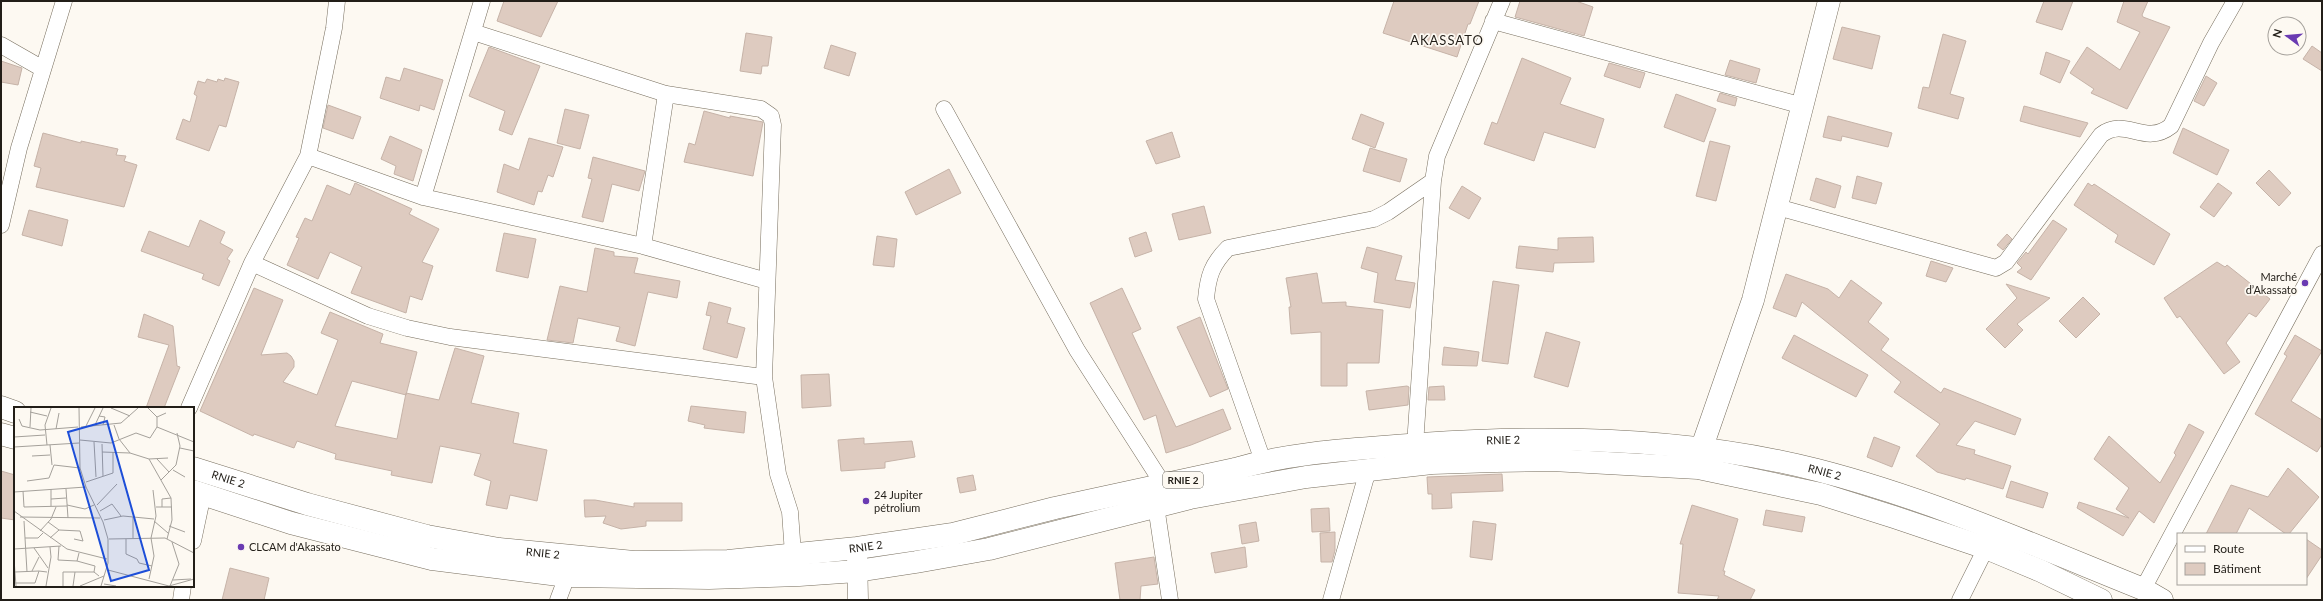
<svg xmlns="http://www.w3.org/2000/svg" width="2323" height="601" viewBox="0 0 2323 601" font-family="Lato,sans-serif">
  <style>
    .building { fill: #decbc0; stroke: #c6b3a8 }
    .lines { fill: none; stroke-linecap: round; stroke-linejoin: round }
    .minor-casing { stroke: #776e5e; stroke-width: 17 }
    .tertiary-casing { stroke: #776e5e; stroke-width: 21 }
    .secondary-casing { stroke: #776e5e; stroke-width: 23 }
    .trunk-casing { stroke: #776e5e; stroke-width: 23 }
    .minor { stroke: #fff; stroke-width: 16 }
    .tertiary { stroke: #fff; stroke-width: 20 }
    .secondary { stroke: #fff; stroke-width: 22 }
    .trunk { stroke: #fff; stroke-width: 22 }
    .poi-dot { fill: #6a3bb2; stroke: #fdf9f2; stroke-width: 1.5 }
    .labels { text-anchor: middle; stroke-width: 3.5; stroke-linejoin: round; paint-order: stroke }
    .shield { fill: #fdf9f2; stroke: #646059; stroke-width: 1 }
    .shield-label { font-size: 10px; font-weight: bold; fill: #221e18 }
    .poi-label { font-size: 11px; fill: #221e18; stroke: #fdf9f2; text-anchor: start }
    .street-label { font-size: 11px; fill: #221e18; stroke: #fdf9f2 }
    .quarter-label { font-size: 13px; letter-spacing: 1px; fill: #221e18; stroke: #fdf9f2 }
    .inset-road { fill: none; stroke: #a5a19b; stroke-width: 1 }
    .view { fill: #1d4ed8; fill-opacity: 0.15; stroke: #1d4ed8; stroke-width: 2 }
    .inset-edge { fill: none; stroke: #221e18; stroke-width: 2 }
  </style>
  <rect width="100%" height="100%" fill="#fdf9f2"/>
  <!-- building -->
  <path class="building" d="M504,1H558L541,37L497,21Z
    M1394,1H1479L1470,24H1468L1457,57L1383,33Z
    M1520,1H1576L1593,7L1584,36L1515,17Z
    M2044,1H2073L2062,30L2036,22Z
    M2124,1H2148L2142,15L2143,17L2170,27L2127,109L2091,93L2094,89L2070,73L2087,47L2120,70L2140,32L2117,22Z
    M1842,27L1880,36L1872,69L1833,59Z
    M746,33L772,37L768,66H762L761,74L740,71Z
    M1943,34L1966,41L1950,94L1964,98L1958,119L1918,108L1923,87L1929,88Z
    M831,45L856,53L849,76L824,68Z
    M2312,46L2322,53V71L2303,59Z
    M489,47L540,66L512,135L499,130L505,111L469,96Z
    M2046,52L2070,61L2060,83L2040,74Z
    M1522,58L1571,78L1560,104L1604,119L1595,148L1544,132L1534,161L1484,144L1492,122L1497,124Z
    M1730,60L1760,69L1756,83L1725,75Z
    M1,61L22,68L18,85L1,82Z
    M1609,63L1645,73L1640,88L1604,76Z
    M404,68L443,80L434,110L420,105L419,111L380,98L386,77L400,81Z
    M2206,76L2217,83L2204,106L2194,101Z
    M225,78L239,82L226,127L219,125L209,151L176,139L183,119L190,122L197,96L194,94L198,81L205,83L207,79L217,82L218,79L224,81Z
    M1720,93L1737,98L1735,106L1717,101Z
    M1676,94L1716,109L1704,142L1664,127Z
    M328,105L361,117L353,139L323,128Z
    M2024,106L2088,123L2080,137L2038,126L2020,121Z
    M565,109L589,115L580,149L557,143Z
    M704,111L730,118V116L763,122L753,176L684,162L689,143L695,145Z
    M1361,114L1384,123L1375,148L1352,139Z
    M1828,116L1892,133L1888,147L1842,136L1841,141L1823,137Z
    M2183,128L2229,150L2217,175L2173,153Z
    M1172,132L1180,157L1156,164L1146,141Z
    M43,133L81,143V141L118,149L116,155L126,156L124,161L137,165L124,207L36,187L41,168L34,166Z
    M390,136L422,150L413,181L394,174L396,166L381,159Z
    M529,138L563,147L553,177L548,175L542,192L538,191L534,205L497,192L504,164L519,170Z
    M1710,141L1730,146L1716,201L1696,196Z
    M1370,148L1407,159L1400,182L1363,171Z
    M593,157L645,171L639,191L612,184L603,222L582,217L592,179L588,178Z
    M949,169L961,193L916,215L905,192Z
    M2269,170L2291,193L2279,206L2256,183Z
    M1857,176L1882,183L1876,204L1852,198Z
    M1816,178L1841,186L1835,208L1810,200Z
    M355,183L412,209L409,214L439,229L422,262L433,266L422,300L410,296L406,313L351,293L362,267L330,252L318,279L287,265L299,238L296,237L305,218L312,221L327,185L350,195Z
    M2088,183L2092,186L2094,184L2170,234L2154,265L2115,242L2118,235L2074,205Z
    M2218,183L2232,193L2214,217L2200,207Z
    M1462,186L1481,198L1469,219L1449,208Z
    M1204,206L1211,233L1179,240L1172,214Z
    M29,210L68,220L62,246L22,235Z
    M200,220L225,232L220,243L233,250L227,259L230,261L219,286L202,279L204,274L141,251L149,231L189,247Z
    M2053,220L2067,229L2031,280L2017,272L2022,268L2017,263L2026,252L2028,254Z
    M1146,232L1152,251L1135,257L1129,238Z
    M504,233L536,239L528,278L496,271Z
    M2007,234L2012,239L2003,250L1997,245Z
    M877,236L897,239L894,267L873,265Z
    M1593,237L1594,262L1554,263L1553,272L1516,268L1519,246L1558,250V238Z
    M1367,247L1402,256L1395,280L1415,283L1410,308L1374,302L1378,273L1361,268Z
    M595,248L614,252V256L638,258L634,273L680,281L677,298L648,292L635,346L616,341L620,327L578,318L573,343L547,340L560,286L587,292Z
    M1931,261L1953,268L1946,282L1926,276Z
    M2217,262L2225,267L2227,265L2270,299L2256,317L2249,313L2226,343L2240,362L2224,374L2180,316L2177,318L2164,298Z
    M1317,273L1322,303L1346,302V306L1383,310L1379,363H1347V386H1321V332L1291,334L1289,307H1291L1286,278Z
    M1786,274L1828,289L1839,298L1851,280L1882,303L1868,322L1889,339L1881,350L1941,393L1944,388L2021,419L2015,435L1975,421L1956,445L1975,450L1974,454L2011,466L2003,489L1966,478L1965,480L1937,472L1916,456L1940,424L1894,392L1901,382L1802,302L1796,317L1773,308Z
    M1493,281L1519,285L1508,364L1482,361Z
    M2006,284L2050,298L2017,324L2023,330L2005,348L1986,329L2017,298Z
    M254,288L283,300L261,355L287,353L291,356L294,361V367L283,382L317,395L338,340L321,333L330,312L383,334L380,343L417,352L406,395L352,381L335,426L397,439L406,393L439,400L455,348L484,356L471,403L519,413L513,443L547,450L537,501L510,495L507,509L486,505L491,481L474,475L481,454L440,446L432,483L391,475L392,471L335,459L336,454L297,441L294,448L254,434L253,436L200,411Z
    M1122,288L1141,329L1132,333L1176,427L1223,409L1231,429L1191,445L1166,453L1156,415L1144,420L1090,303Z
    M2083,297L2100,314L2076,338L2059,321Z
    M709,302L731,308L727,323L745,328L737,358L703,349L711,316L706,315Z
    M144,314L173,326L177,366L180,367L164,408H146L169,345L138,337Z
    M1200,317L1228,389L1210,397L1177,327Z
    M1546,332L1580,342L1568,387L1534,377Z
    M1794,335L1868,375L1856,397L1782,358Z
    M2295,335L2322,351L2291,401L2322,420V444L2317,452L2255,414L2287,356L2284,354Z
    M1444,347L1479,352L1477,366L1442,365Z
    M829,374L831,406L802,408L801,375Z
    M1407,386L1409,387L1408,405L1369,410L1366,391Z
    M1444,386L1445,400H1428L1429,387Z
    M691,406L746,412L744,433L704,428L705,425L688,421Z
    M2189,424L2204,432L2154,523L2139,511L2123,536L2077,508L2079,502L2129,518L2116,509L2129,488L2094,459L2109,436L2160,483L2176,455L2174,453Z
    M1874,437L1900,447L1892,467L1867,457Z
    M864,438V444L912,441L915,457L885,462V468L841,471L838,440Z
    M2288,468L2319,497L2289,534H2286L2249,508L2236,534H2206L2231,485L2268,497Z
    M1,471L15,475V520L1,518Z
    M1502,474L1503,491L1451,493L1452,508L1432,509V494H1428L1427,477Z
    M973,475L976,490L960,493L957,478Z
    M2011,481L2048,493L2043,508L2006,497Z
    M584,500H595L634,507V503H682V521H646V526L621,529L603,523L606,516L585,517Z
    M1692,505L1738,519L1723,571H1725L1724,575L1755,590L1750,600H1717L1719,596L1678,593L1683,544H1680Z
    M1329,508L1330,531L1312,532L1311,509Z
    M1766,510L1805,517L1802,532L1763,525Z
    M1473,521L1496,524L1492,560L1470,557Z
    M1256,522L1259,541L1242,544L1239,525Z
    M1335,532V550L1332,562H1321L1320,533Z
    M2306,539L2322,550V555L2306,579Z
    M1245,547L1247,567L1215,573L1211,553Z
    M1154,557L1158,584L1141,586L1140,600H1120L1115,563Z
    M230,568L269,578L264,600H222Z"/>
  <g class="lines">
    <!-- minor casing -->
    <g class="minor-casing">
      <path id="minor" d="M1493,21L1803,106
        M473,32L666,94L761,109L771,116L773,125L764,377L778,474L790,512L793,554
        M1,45L43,69
        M944,109L1077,350L1163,484
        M308,156L423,197L643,246L767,281
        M423,197L482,1
        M1777,207L1996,268L2006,262L2101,135C2126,116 2144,147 2171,126L2211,43L2235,1
        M1,225L19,148L64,1
        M643,246L666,94
        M252,263L368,316L407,328L450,337L764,377
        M189,408L252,263L308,156L334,28L337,1
        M1415,445L1433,181L1437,156L1502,1
        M1263,461L1206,299C1208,276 1212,264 1228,248L1374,219L1388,212L1433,181
        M1156,506L1170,600
        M193,541L203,494
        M2143,589L2322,254
        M181,600L183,586
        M558,600L567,576
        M1331,600L1368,470
        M1960,600L1986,548"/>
    </g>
    <!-- tertiary casing -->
    <g class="tertiary-casing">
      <path id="tertiary" d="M857,554L858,600"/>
    </g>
    <!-- secondary casing -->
    <g class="secondary-casing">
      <path id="secondary" d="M1701,450L1753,300L1829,1"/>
    </g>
    <!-- trunk casing -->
    <g class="trunk-casing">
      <g id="trunk">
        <path d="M1,407L15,412"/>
        <path d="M1,434L15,438"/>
        <path id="s1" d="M193,468L307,504L427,536L499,549L634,562L728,561L857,548L953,534L1055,508L1235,469C1296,451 1358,449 1421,444C1549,435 1692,438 1817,470C1930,499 2036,546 2143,589L2162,600"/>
        <path d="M193,491L291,523L432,559L567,576L709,578L799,575L857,571L916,562L989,549L1190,498L1306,477L1432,463L1495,461L1552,460L1698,468L1821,494L1894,517L1986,548L2041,571L2101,600"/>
      </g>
    </g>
    <!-- minor -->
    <use href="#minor" class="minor"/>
    <!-- tertiary -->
    <use href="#tertiary" class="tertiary"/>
    <!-- secondary -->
    <use href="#secondary" class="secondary"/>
    <!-- trunk -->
    <use href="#trunk" class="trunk"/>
  </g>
  <!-- markers -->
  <g class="poi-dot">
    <circle cx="2305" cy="283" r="4"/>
    <circle cx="866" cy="501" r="4"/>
    <circle cx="241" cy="547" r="4"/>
  </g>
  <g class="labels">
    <!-- shield labels -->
    <rect class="shield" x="1163" y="472" width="40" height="16" rx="3"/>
    <g class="shield-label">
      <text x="1183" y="484">RNIE 2</text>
    </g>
    <!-- poi labels -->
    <g class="poi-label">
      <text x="2297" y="281" text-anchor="end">Marché<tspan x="2297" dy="13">d’Akassato</tspan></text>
      <text x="874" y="499">24 Jupiter<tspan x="874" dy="13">pétrolium</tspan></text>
      <text x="249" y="551">CLCAM d'Akassato</text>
    </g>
    <!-- street labels -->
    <g class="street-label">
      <text dy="4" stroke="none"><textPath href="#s1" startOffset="1333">RNIE 2</textPath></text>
      <text dy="4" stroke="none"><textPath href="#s1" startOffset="1657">RNIE 2</textPath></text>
      <text dy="4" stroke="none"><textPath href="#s1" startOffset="37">RNIE 2</textPath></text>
      <text dy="4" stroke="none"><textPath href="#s1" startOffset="685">RNIE 2</textPath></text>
      <text dy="4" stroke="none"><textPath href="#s1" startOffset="361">RNIE 2</textPath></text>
    </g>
    <!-- quarter labels -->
    <g class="quarter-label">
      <text x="1447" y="45">AKASSATO</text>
    </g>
  </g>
  <!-- overview -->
  <g transform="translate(14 407)">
    <rect width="180" height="180" fill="#fdf9f2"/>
    <path class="inset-road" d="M65,1L66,61L72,80L89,115L94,132V156L87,179M97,1L116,9M134,1L143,10L152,6M16,5L33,9M85,9L91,10L89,18M5,12L8,19L26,23L64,20M81,18L89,1M100,18L105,32L116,46M72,19L81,1M16,20L17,1M67,20L107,16L124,1M143,20L180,35M42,22L45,6M0,30L31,28M66,33L97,36L122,26L136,31L143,20V10M80,35L82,70M88,37L89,69M33,38L31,18L37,1M36,38L38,58M0,40L65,36M166,41L180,44M88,45L116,46L135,52L154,51M18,49L36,48M135,52L157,91L148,92V100M143,52L155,65M159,63L171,70M147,73L162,58L166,39L163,26M13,74L35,71L40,58L66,61M72,75L99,66V45M37,82V99M52,82L54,111M9,84L10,100L53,99M0,85L72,80M37,92L52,91M53,98L71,102L80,98M83,98L103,77M142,100H158M0,104L53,142L93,152M86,104L98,97L107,109M6,110L86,111M119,110V131M90,113L109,109L140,112M10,114L13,165M140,114L154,126M34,115L45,123L66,124L69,134L60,132M155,119L171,125M26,124L37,112L42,100M11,131H24L29,126M36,131L45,123M95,132L151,131L180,146M112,132V147L123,152L125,156L138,159M153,132L158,113L157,91M45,139L44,153L63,154M20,141L34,161M0,142L47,139M65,146L63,154L81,159L80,165M0,152L2,179M94,163L155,179L180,172M18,164L25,150M1,165L25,164M135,172L140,149L137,131L142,109L139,83M159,173L177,172M1,176H21L25,164L33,165M90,177L102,179M32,179L37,150L36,140M49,179V165H80L85,169M59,179L61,165M66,179L90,169M156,179L165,157L158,135"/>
    <path class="view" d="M93,14L135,163L97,174L54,25Z"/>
    <rect width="180" height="180" class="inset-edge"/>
  </g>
  <!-- border -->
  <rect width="2323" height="601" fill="none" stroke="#221e18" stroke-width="4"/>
  <!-- legend -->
  <rect x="2177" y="533" width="130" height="52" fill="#fdf9f2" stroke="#a5a19b"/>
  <rect x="2185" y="546" width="20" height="6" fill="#ffffff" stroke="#a5a19b"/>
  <text x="2213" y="553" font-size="12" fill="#221e18">Route</text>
  <rect x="2185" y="563" width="20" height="12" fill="#decbc0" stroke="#a5a19b"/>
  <text x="2213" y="573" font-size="12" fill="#221e18">Bâtiment</text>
  <!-- north arrow -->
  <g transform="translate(2287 36) rotate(286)"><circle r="19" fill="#fdf9f2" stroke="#a5a19b"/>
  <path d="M0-3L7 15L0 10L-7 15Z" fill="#6a3bb2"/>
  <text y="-6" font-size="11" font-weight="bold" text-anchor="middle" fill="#221e18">N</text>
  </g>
</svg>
